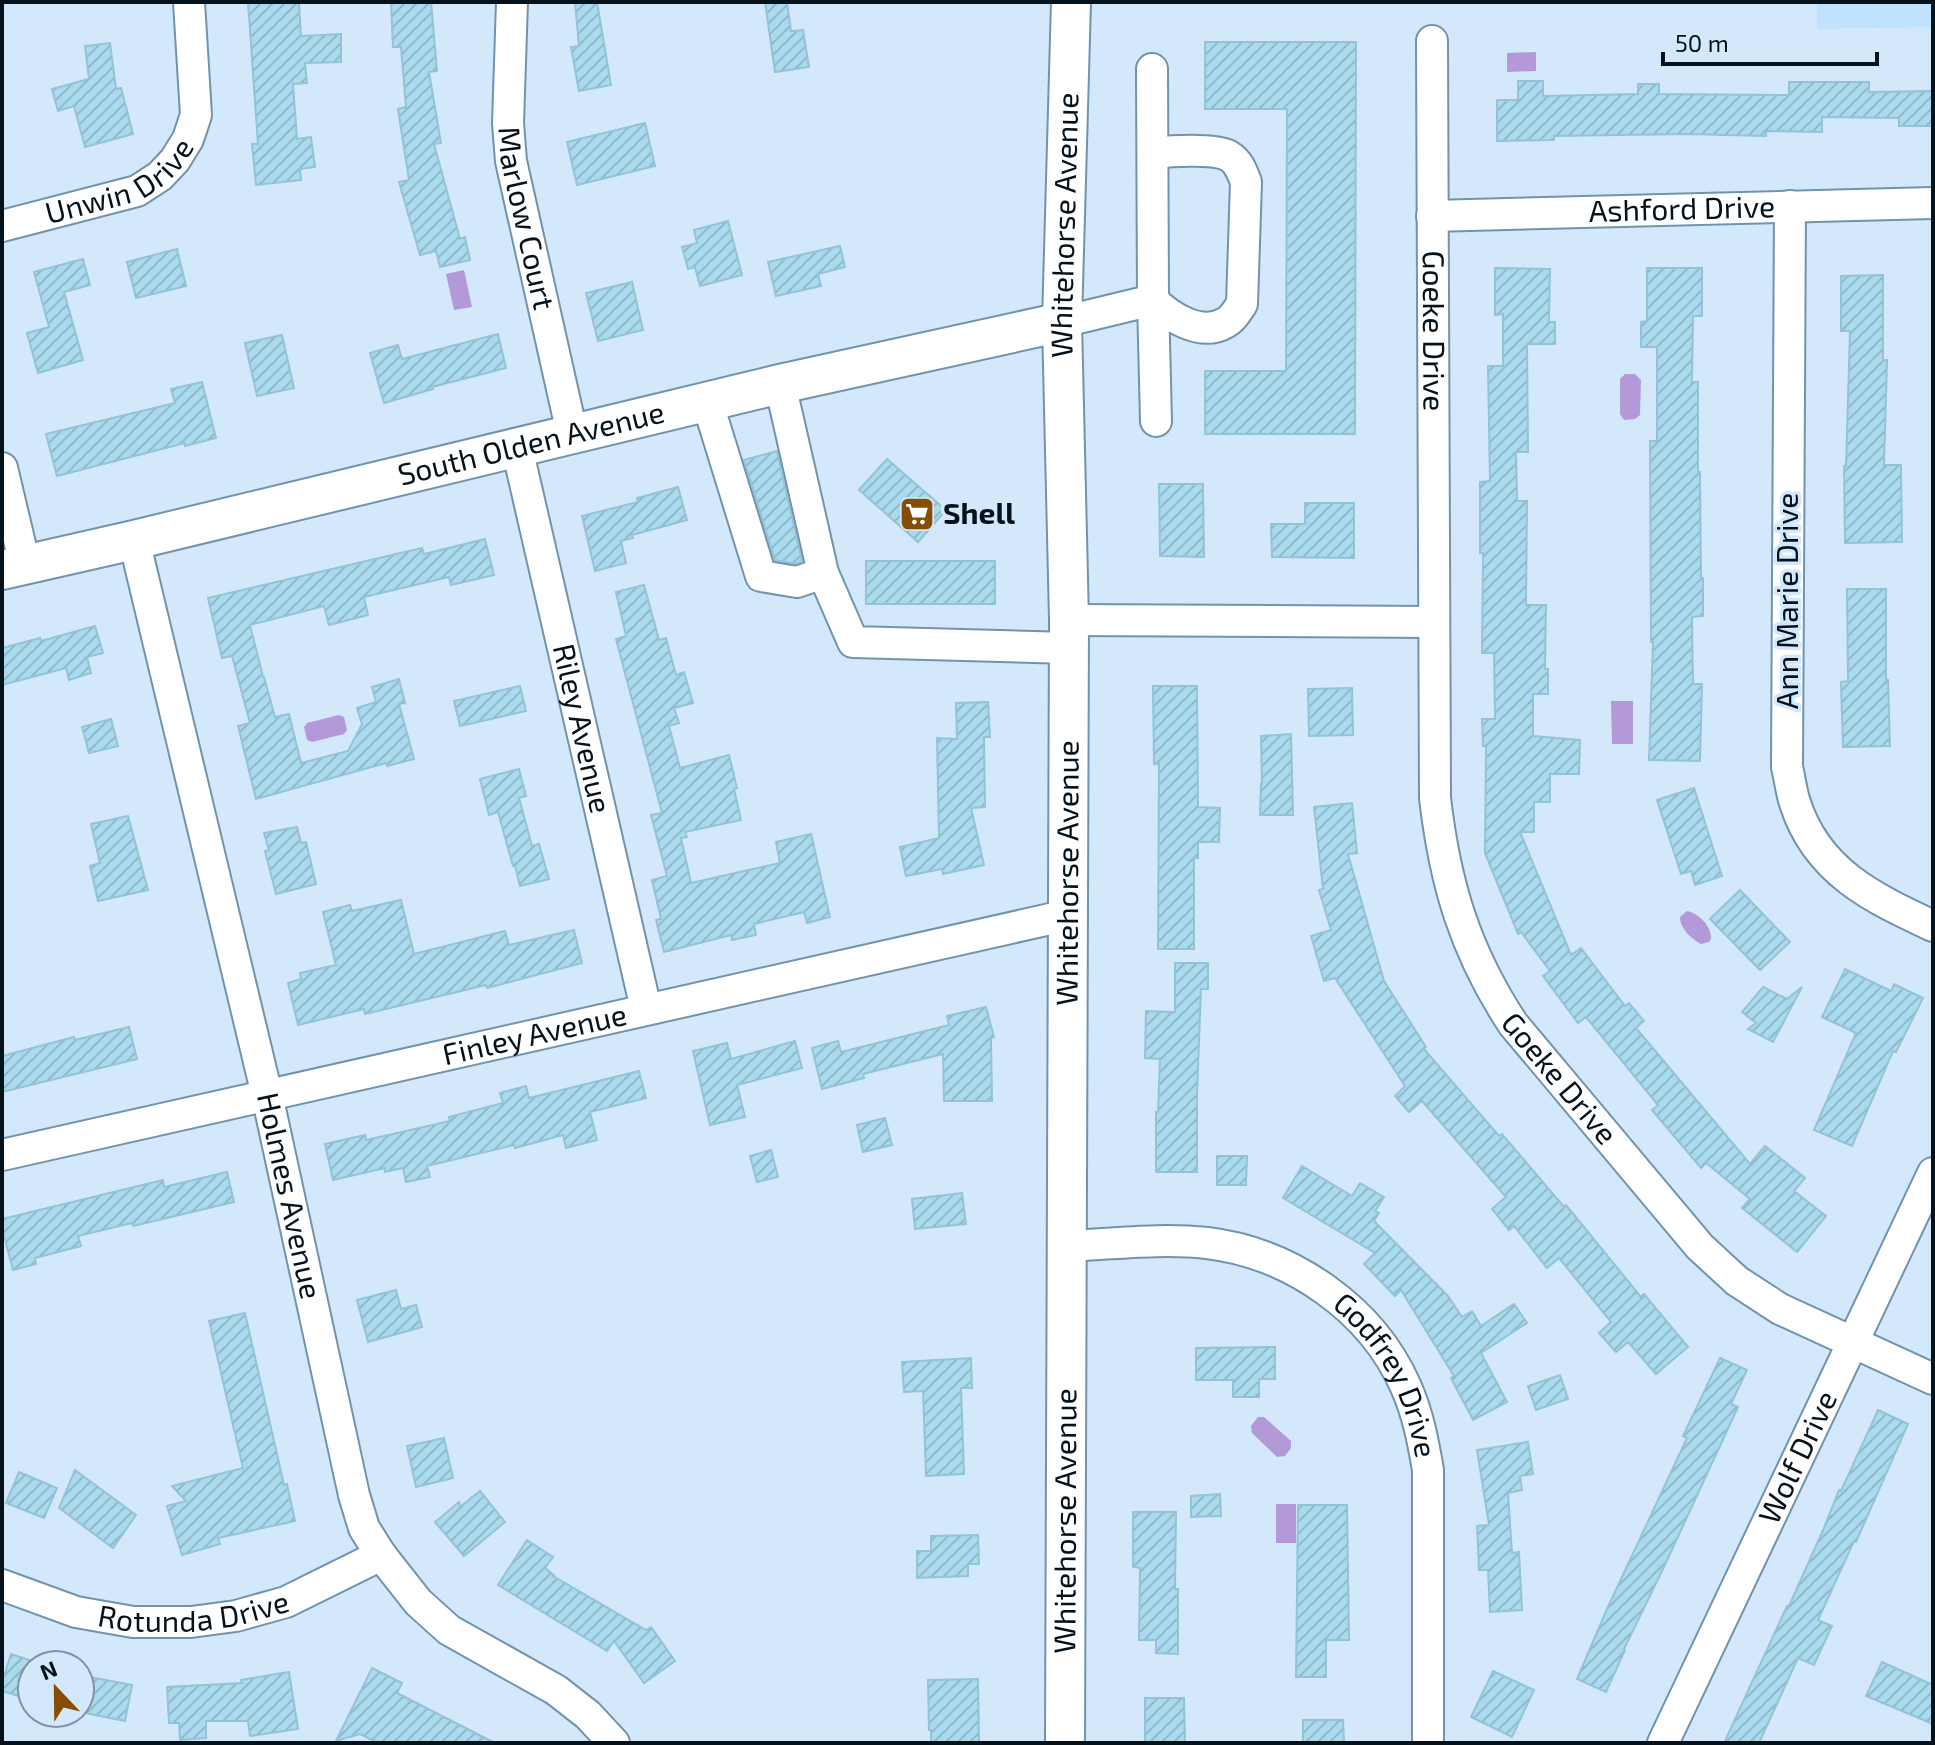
<svg xmlns="http://www.w3.org/2000/svg" width="1935" height="1745" viewBox="0 0 1935 1745" font-family="'Exo 2',sans-serif">
  <style>
    .built { fill: #c0e2ff }
    .water { fill: #b399d8 }
    .building { fill: url(#building-hatch); stroke: #93c3d5; stroke-width: 2 }
    .lines { fill: none; stroke-linecap: round; stroke-linejoin: round }
    .minor-casing { stroke: #7193af; stroke-width: 34 }
    .major-casing { stroke: #7193af; stroke-width: 42 }
    .minor { stroke: #fff; stroke-width: 30 }
    .major { stroke: #fff; stroke-width: 38 }
    .labels { text-anchor: middle; stroke-width: 7; stroke-linejoin: round; paint-order: stroke }
    .street-label { font-size: 30px; fill: #05121c; stroke: #d3e9fb }
    .poi-label { font-size: 30px; font-weight: bold; fill: #05121c; stroke: #d3e9fb; text-anchor: start }
  </style>
  <defs>
    <pattern id="building-hatch" width="6" height="6" patternUnits="userSpaceOnUse" patternTransform="scale(2)"><rect width="6" height="6" fill="#a9daed"/><path d="M-1 1l2-2M0 6l6-6M5 7l2-2" fill="none" stroke="#90bacb"/></pattern>
  </defs>
  <rect width="100%" height="100%" fill="#d3e9fb"/>
  <!-- built -->
  <path class="built" d="M1817,2H1933V27L1817,29Z"/>
  <!-- water -->
  <path class="water" d="M1536,52V71L1507,72V53Z
    M464,270L472,307L454,310L446,274Z
    M1625,374H1635L1641,380L1640,415L1635,419L1624,420L1620,414V379Z
    M1611,701H1633V744H1612Z
    M339,715L344,717L347,730L344,734L312,742L307,740L304,727L307,723Z
    M1687,911C1699,913 1712,927 1711,939L1709,942L1701,944C1692,939 1680,929 1680,917Z
    M1258,1417H1264L1291,1441V1448L1285,1456L1277,1457L1252,1433L1251,1426Z
    M1276,1504H1296V1543H1276Z"/>
  <!-- building -->
  <path class="building" d="M248,2H299L301,36L341,34V62L305,63L307,83L293,84L297,139L311,137L315,167L300,169L301,180L256,185L252,144H258Z
    M391,2H431L437,71L429,72L441,143L434,144L460,239L465,237L470,260L440,267L436,251L420,255L399,182L409,180L398,109L406,107L401,47H393Z
    M575,2H597L611,85L579,91L571,47L579,46Z
    M765,2H787L791,31L803,30L809,67L775,72Z
    M1205,42H1356L1355,434H1205V371H1286L1287,109H1205Z
    M110,43L116,89L121,88L133,134L85,147L74,106L58,111L52,89L89,79L85,46Z
    M1518,81H1543V96L1638,94V84H1659V94L1789,95V82H1869V92L1933,91V126H1899V118L1822,117V132L1766,131V136L1685,134L1554,136V140L1497,141V100H1518Z
    M645,123L655,166L577,185L567,142Z
    M728,221L742,275L700,286L695,267L688,269L682,247L697,243L694,230Z
    M840,246L845,267L818,274L821,286L776,296L768,262Z
    M177,249L186,286L136,298L127,262Z
    M83,259L90,285L64,292L83,360L38,373L27,333L49,327L34,272Z
    M1495,268L1550,269L1549,322H1555V344H1527L1528,452H1516L1517,501H1527L1526,605H1546L1545,669H1548V694H1533V736L1580,740L1579,774H1550V802H1534V832H1520L1571,955L1581,948L1625,1006L1629,1003L1644,1021L1636,1028L1750,1164L1765,1146L1805,1178L1794,1191L1826,1216L1797,1252L1742,1208L1750,1199L1706,1163L1701,1168L1652,1110L1658,1105L1586,1017L1578,1023L1543,976L1550,971L1521,932L1518,934L1485,853L1486,746H1483L1482,719H1495L1494,653H1482L1483,553H1480V482L1490,481L1488,366H1503V314L1495,315Z
    M1647,268H1702V316H1693L1692,382H1698V472H1700L1701,578H1703V616L1692,617L1693,684H1702L1700,761L1649,760L1653,642H1651L1650,441H1657V347H1641V322L1647,321Z
    M1883,275V360H1887L1884,465H1901L1902,542L1845,543L1844,466H1846L1850,331H1841V276Z
    M632,282L643,330L598,341L586,293Z
    M498,334L506,368L432,387L433,389L384,403L370,353L398,345L402,359Z
    M282,335L294,388L257,396L245,343Z
    M202,382L216,438L185,446V443L57,476L46,434L175,403L171,389Z
    M777,451L802,561L795,564L775,560L744,460Z
    M887,459L946,510L918,542L859,490Z
    M1159,484H1203L1204,557L1160,556Z
    M678,487L687,520L632,535L633,538L621,541L626,563L595,571L582,516L638,502L637,498Z
    M1305,503H1354V558L1272,557L1271,524H1305Z
    M485,539L494,575L451,585L449,577L364,597L368,615L329,625L324,606L250,625L263,677H264L275,717L289,714L301,763L348,751L362,724L357,708L376,702L372,687L399,679L405,703L399,704L414,759L387,766L386,763L256,799L238,726L250,723L232,656L222,658L208,598L422,548L424,554Z
    M866,561H995V604H866Z
    M644,585L659,640L666,638L676,675L684,672L693,703L674,708L679,723L669,726L680,768L729,755L737,788L734,789L741,820L685,832L687,837L681,838L691,883L780,863L776,842L811,834L830,917L807,923L804,912L754,924L756,935L732,940L731,935L664,952L656,920L661,919L652,880L667,876L651,815L662,813L616,639L626,636L616,592Z
    M1847,589H1886V680H1888L1890,746L1843,747L1841,682L1848,681Z
    M95,626L103,653L87,657L91,673L69,680L66,668L2,685V648L40,638L41,641Z
    M520,686L526,711L460,726L454,701Z
    M1153,686H1197L1198,807L1220,808L1219,842H1198V858H1194V949H1158L1159,764H1154Z
    M1352,688L1353,735L1309,736L1308,689Z
    M988,702L990,737H984L985,807L971,808L984,865L943,874L942,869L906,876L900,847L939,838L937,738L957,739L956,703Z
    M111,719L118,746L89,753L82,727Z
    M1291,734L1293,815H1260L1261,784H1262L1261,736Z
    M519,769L526,796L519,798L532,846L539,844L549,879L520,886L515,866H513L498,812L489,815L480,779Z
    M1694,788L1722,876L1695,885L1691,871L1681,874L1657,800Z
    M1352,803L1357,853L1348,854L1384,981L1426,1047L1424,1049L1499,1136L1502,1134L1564,1207L1566,1205L1641,1297L1644,1294L1688,1347L1656,1374L1628,1342L1616,1352L1599,1333L1611,1322L1559,1258L1547,1268L1514,1226L1509,1230L1492,1209L1506,1197L1422,1101L1409,1112L1395,1096L1405,1086L1335,978L1324,981L1311,936L1331,930L1319,890L1323,889L1314,807Z
    M128,816L148,890L98,901L90,866L100,863L91,824Z
    M297,827L301,843L306,842L316,884L276,894L265,851L269,850L264,833Z
    M1740,890L1790,942L1760,970L1710,919Z
    M401,900L414,954L505,931L509,945L574,930L582,963L487,988L486,985L365,1014L364,1009L298,1025L288,983L301,979L300,973L336,965L323,912L350,905L352,911Z
    M1175,963H1208V989H1201L1197,1094V1172H1156V1112H1158L1160,1059L1145,1058L1146,1011L1175,1012Z
    M1845,969L1891,991L1894,984L1923,998L1896,1052L1893,1051L1852,1146L1814,1130L1856,1033L1822,1017Z
    M1763,987L1787,999L1802,987L1773,1042L1748,1029L1756,1023L1742,1012Z
    M986,1007L994,1037L991,1038L992,1101H944L943,1054L863,1074L864,1078L822,1089L812,1048L838,1041L841,1052L949,1025L947,1016Z
    M129,1027L137,1059L2,1092V1056L74,1037L75,1040Z
    M795,1041L802,1068L737,1085L745,1117L710,1125L693,1051L727,1043L731,1059Z
    M639,1071L646,1098L590,1112L597,1140L566,1148L563,1135L515,1148L514,1145L427,1166L430,1177L406,1182L403,1168L385,1172V1168L333,1180L325,1144L365,1135L366,1140L450,1121L449,1117L503,1103L500,1093L526,1086L529,1098Z
    M885,1118L892,1145L863,1152L857,1125Z
    M771,1150L778,1177L757,1182L750,1156Z
    M1217,1156H1247L1246,1185H1217Z
    M1302,1166L1352,1196L1360,1183L1384,1197L1375,1211L1379,1213L1374,1221L1448,1296L1462,1317L1472,1311L1481,1326L1514,1304L1527,1323L1481,1353L1507,1402L1473,1420L1451,1378L1454,1376L1401,1290L1395,1296L1364,1264L1375,1253L1283,1198Z
    M227,1172L234,1202L133,1226L132,1223L78,1236L81,1246L35,1258L36,1264L13,1270L2,1228V1219L163,1180L164,1187Z
    M962,1193L966,1224L915,1229L912,1199Z
    M396,1290L401,1309L416,1305L422,1327L368,1342L357,1300Z
    M245,1313L284,1485L287,1484L295,1521L218,1538L220,1544L182,1555L167,1506L186,1501L172,1486L243,1468L209,1321Z
    M1275,1347V1379H1259V1397H1233V1380H1196V1348Z
    M971,1358L972,1388H961L964,1474L926,1476L923,1391L904,1392L902,1362Z
    M1720,1358L1747,1370L1731,1404L1738,1407L1663,1569L1624,1649L1625,1650L1606,1692L1577,1679L1607,1609L1687,1438L1683,1436Z
    M1560,1375L1568,1399L1536,1410L1528,1386Z
    M1878,1410L1908,1424L1856,1542L1854,1541L1818,1620L1832,1626L1814,1665L1798,1658L1759,1743H1724L1787,1606H1789L1824,1528L1839,1490L1841,1491Z
    M444,1438L453,1478L416,1487L407,1446Z
    M1528,1442L1533,1474L1520,1476L1522,1490L1508,1493L1512,1553L1519,1552L1522,1610L1490,1612L1488,1570H1479L1477,1526L1489,1525L1477,1450Z
    M75,1470L136,1515L113,1548L59,1508Z
    M19,1472L57,1488L44,1518L6,1503Z
    M480,1491L505,1522L464,1556L435,1522L459,1502L460,1507Z
    M1220,1494L1221,1516L1191,1517V1496Z
    M1298,1505H1347L1349,1640H1326V1677H1296Z
    M1133,1512H1176L1175,1589H1178V1654L1156,1653V1640H1139L1140,1568L1133,1567Z
    M978,1535L979,1564H968V1576L917,1578V1551H931V1536Z
    M527,1540L553,1557L545,1568L554,1575L553,1576L646,1630L651,1627L675,1661L644,1683L614,1641L607,1651L498,1585Z
    M11,1654L32,1661V1700L2,1691V1683Z
    M1882,1662L1933,1685V1724L1866,1696Z
    M372,1668L402,1683L397,1693L495,1743H378L360,1734L336,1741Z
    M1493,1671L1534,1690L1512,1737L1471,1717Z
    M289,1672L298,1729L250,1736L248,1721H206V1738L180,1740L179,1723H169L167,1687L242,1683L241,1680Z
    M85,1676L132,1685L125,1721L80,1712Z
    M978,1679L979,1743H931V1730H929L928,1680Z
    M1145,1698H1184L1185,1743H1145Z
    M1303,1720H1343L1344,1743H1303Z"/>
  <g class="lines">
    <!-- minor casing -->
    <g class="minor-casing">
      <g id="minor">
        <path id="s1" d="M512,2L508,123L511,161L572,433"/>
        <path id="s2" d="M1432,41L1435,798C1445,884 1465,951 1513,1024L1700,1247L1737,1281L1780,1309L1933,1379"/>
        <path d="M1153,153C1170,151 1214,148 1229,156C1239,162 1242,172 1246,182L1242,304C1237,311 1233,319 1225,323C1201,337 1169,317 1153,300"/>
        <path d="M1790,206L1787,767C1790,779 1791,791 1795,803C1817,872 1873,898 1933,926"/>
        <path id="s3" d="M1432,216L1933,203"/>
        <path id="s4" d="M2,226L137,191L160,176L175,160L188,139L196,115L189,2"/>
        <path d="M1153,300L1156,421"/>
        <path d="M1062,322L1153,300L1152,69"/>
        <path d="M707,401L761,576L797,582L823,573L780,384"/>
        <path id="s5" d="M517,448L646,1009"/>
        <path d="M2,468L25,565"/>
        <path id="s6" d="M134,540L267,1095L354,1495L364,1528L381,1555L418,1602L449,1630L556,1690L588,1715L614,1743"/>
        <path d="M823,573L853,642L1068,648"/>
        <path d="M1069,620L1433,622"/>
        <path id="s7" d="M2,1155L1068,915"/>
        <path id="s8" d="M1066,1246C1112,1244 1161,1238 1207,1243C1291,1253 1372,1309 1406,1387C1418,1414 1423,1441 1428,1470V1743"/>
        <path id="s9" d="M2,1585L76,1612L133,1622H191L236,1616L286,1602L381,1555"/>
        <path id="s10" d="M1663,1743L1933,1173"/>
      </g>
    </g>
    <!-- major casing -->
    <g class="major-casing">
      <g id="major">
        <path id="s11" d="M2,570L134,540L780,384L1062,322"/>
        <path id="s12" d="M1065,1743L1069,620L1062,322L1071,2"/>
      </g>
    </g>
    <!-- minor -->
    <use href="#minor" class="minor"/>
    <!-- major -->
    <use href="#major" class="major"/>
  </g>
  <!-- icons -->
  <defs>
    <g id="supermarket-square" transform="scale(1.8)"><rect x="-9" y="-9" width="18" height="18" rx="4" fill="#874e03" stroke="#d3e9fb"/><path d="M-6-5.5h2.5l.6 2H6L4.5 2H-2.5L-4.4-4H-6ZM-1.5 3.2a1.3 1.3 0 1 0 .1 0ZM3 3.2a1.3 1.3 0 1 0 .1 0Z" fill="#fff"/></g>
  </defs>
  <g fill-rule="evenodd">
    <use href="#supermarket-square" x="917" y="514"/>
  </g>
  <g class="labels">
    <!-- street labels -->
    <g class="street-label">
      <text dy="10" stroke="none"><textPath href="#s4" startOffset="128">Unwin Drive</textPath></text>
      <text dy="10" stroke="none"><textPath href="#s3" startOffset="250">Ashford Drive</textPath></text>
      <text dy="10" stroke="none"><textPath href="#s1" startOffset="218">Marlow Court</textPath></text>
      <text dy="10" stroke="none"><textPath href="#s12" startOffset="1518">Whitehorse Avenue</textPath></text>
      <text dy="10" stroke="none"><textPath href="#s2" startOffset="290">Goeke Drive</textPath></text>
      <text dy="10" stroke="none"><textPath href="#s11" startOffset="544">South Olden Avenue</textPath></text>
      <text transform="translate(1788 601) rotate(-90)" y="10">Ann Marie Drive</text>
      <text dy="10" stroke="none"><textPath href="#s5" startOffset="288">Riley Avenue</textPath></text>
      <text dy="10" stroke="none"><textPath href="#s12" startOffset="870">Whitehorse Avenue</textPath></text>
      <text dy="10" stroke="none"><textPath href="#s7" startOffset="546">Finley Avenue</textPath></text>
      <text dy="10" stroke="none"><textPath href="#s2" startOffset="1070">Goeke Drive</textPath></text>
      <text dy="10" stroke="none"><textPath href="#s6" startOffset="674">Holmes Avenue</textPath></text>
      <text dy="10" stroke="none"><textPath href="#s8" startOffset="378">Godfrey Drive</textPath></text>
      <text dy="10" stroke="none"><textPath href="#s10" startOffset="316">Wolf Drive</textPath></text>
      <text dy="10" stroke="none"><textPath href="#s12" startOffset="222">Whitehorse Avenue</textPath></text>
      <text dy="10" stroke="none"><textPath href="#s9" startOffset="198">Rotunda Drive</textPath></text>
    </g>
    <!-- poi labels -->
    <g class="poi-label">
      <text x="943" y="524">Shell</text>
    </g>
  </g>
  <!-- border -->
  <rect width="1935" height="1745" fill="none" stroke="#05121c" stroke-width="8"/>
  <!-- north arrow -->
  <g transform="translate(56 1689) rotate(338)"><circle r="38" fill="#d3e9fb" stroke="#8193a2" stroke-width="2"/>
  <path d="M0-6L14 30L0 20L-14 30Z" fill="#874e03"/>
  <text y="-12" font-size="22" font-weight="bold" text-anchor="middle" fill="#05121c">N</text>
  </g>
  <!-- scale -->
  <path d="M1663 52v12h214v-12" fill="none" stroke="#05121c" stroke-width="4"/>
  <text x="1675" y="52" font-size="24" fill="#05121c" stroke="#d3e9fb" stroke-width="6" paint-order="stroke">50 m</text>
</svg>
